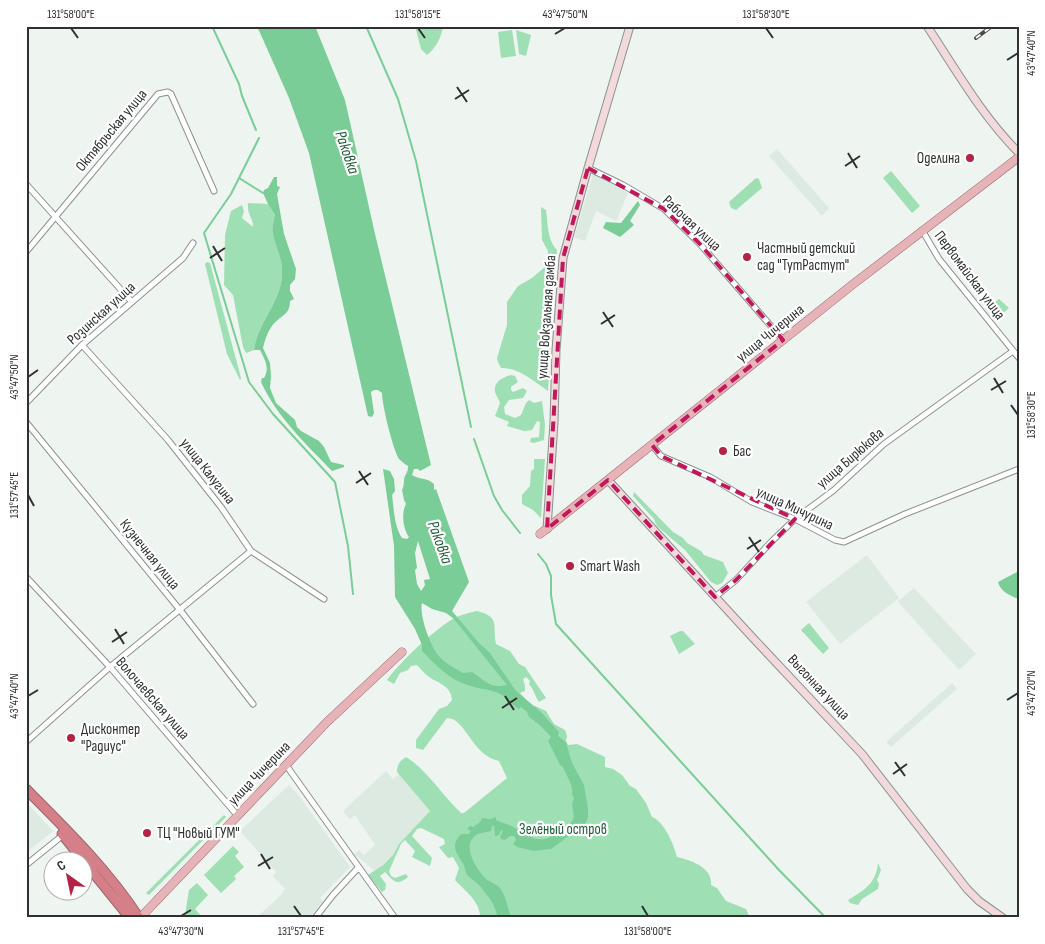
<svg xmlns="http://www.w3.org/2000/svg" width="1045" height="944" viewBox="0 0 1045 944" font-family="'Sofia Sans Condensed',sans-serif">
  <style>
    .built { fill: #ddeae1 }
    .green { fill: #9fdfb4 }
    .water { fill: #7acd97; fill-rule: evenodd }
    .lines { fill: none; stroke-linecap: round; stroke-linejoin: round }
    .stream { stroke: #7acd97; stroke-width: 2 }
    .street-casing { stroke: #8c928e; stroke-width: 7 }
    .secondary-casing { stroke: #8c928e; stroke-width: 9 }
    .primary-casing { stroke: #9b646a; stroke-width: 9 }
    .highway-casing { stroke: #9b646a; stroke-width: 11 }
    .street { stroke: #fff; stroke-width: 5 }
    .secondary { stroke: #f2d9dc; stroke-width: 7 }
    .primary { stroke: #e6b3b8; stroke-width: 8 }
    .highway { stroke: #d58089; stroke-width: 9 }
    .rail-casing { stroke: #484b49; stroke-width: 4 }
    .rail { stroke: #fff; stroke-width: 2; stroke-dasharray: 5.5; stroke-linecap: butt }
    .marked { fill: none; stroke: #c2185b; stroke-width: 4; stroke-dasharray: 10 6; stroke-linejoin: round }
    .ticks { fill: none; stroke: #2f3130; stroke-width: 2 }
    .poi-dot { fill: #b42245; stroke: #fff; stroke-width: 2 }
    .labels { text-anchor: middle; stroke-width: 4.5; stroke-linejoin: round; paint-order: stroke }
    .street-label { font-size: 15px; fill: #2f3130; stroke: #fff }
    .poi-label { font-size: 15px; fill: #2f3130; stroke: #fff; text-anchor: start }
    .park-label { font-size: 15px; fill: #1e5b38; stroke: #fff }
    .water-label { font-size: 16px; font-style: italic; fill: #215d3a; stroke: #fff }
    .neatline { fill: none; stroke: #2f3130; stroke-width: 2 }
    .ticks-label { font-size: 12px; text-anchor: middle; fill: #2f3130 }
  </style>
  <rect width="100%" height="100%" fill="#eef4f0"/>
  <!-- built -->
  <path class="built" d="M777,149L829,208L822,216L769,156Z
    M593,174L628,193L616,221L596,211L585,241L574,237Z
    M867,555L899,598L840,644L806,602Z
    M914,588L976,654L959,670L899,603L898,601Z
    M952,683L957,689L891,747L886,742Z
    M386,771L393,779L399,774L430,811L399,844L393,855L375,871L354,854L359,850L364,855L375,845L355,815L350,819L343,811Z
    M289,785L297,793L350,867L320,898L323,901L309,918H256L283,893V891L285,889L273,876L276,872L240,831Z
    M27,803L53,831L26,853V804Z"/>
  <!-- green -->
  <path class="green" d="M415,26H443C442,37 435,49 427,55L421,49Z
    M512,30L516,56L501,58L498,32Z
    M516,30L531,35L526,56L519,54Z
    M891,171L920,206L912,213L883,178Z
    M756,178L759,179L762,188L736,210L731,208L729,202Z
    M248,203L268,204L275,215C274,221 271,228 273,234C277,255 285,259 281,283C276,307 257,326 254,350L246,353L243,347L233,295L224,285L225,235L231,211L242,205L244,211L242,218L253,227C253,217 247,216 248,203Z
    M541,207L546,210C548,223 547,240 557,250L555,275L548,391C533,381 520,368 501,368L498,362L497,358L507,325V302L518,286L532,278L546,266L548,251L542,240Z
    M207,262L210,263L240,374L241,379L240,380L227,354L205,264Z
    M999,299L1009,308L995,320L986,309Z
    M511,375L515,376L518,382L511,387V390L513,392L523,388L527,391L523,398L509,400L504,407L505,414L515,418L521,415L526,403L529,400L534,403L542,401L545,425L544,440L534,443L530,442L531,438L539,437L540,422L537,421L532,430L524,431L507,426L509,422L495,416L500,403C499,399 496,396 495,392C493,382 503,377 511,375Z
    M534,459H545L541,518L533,510L522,504V495L530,486L531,471L534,469Z
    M634,492L673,532L683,538L687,543L701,551L704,555L723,562L728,573L722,583L717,585L711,582L685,550L657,526L654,519L633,496Z
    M477,611C501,617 492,625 496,644L510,651L519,664L525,667L546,698L539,702C535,696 534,690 529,684L530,681L526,677L523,679L525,686V691L520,693L533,707L535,706L546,711L554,724L565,730L567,736L566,741L568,745L577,744L605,757V767L613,769L622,775L630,786L636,789L646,803L652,817C664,821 674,845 677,857C690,860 713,867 711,885L717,888L726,901L746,909L750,918H480C481,902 465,891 455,880L459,868L453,857L448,858L439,847L445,844L444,839L421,828L417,829L412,836L432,858L430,866L412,857L415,851L405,840L401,844L389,871L391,876L395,878L406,874L408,877C396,887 393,880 385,872L380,876L386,884L385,890L382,892L368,875L383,865L393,855L399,844L430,811L397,772C397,764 400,761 406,757C427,770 443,796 461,813H464L507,778L499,761C471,755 466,718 447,718L423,750L416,748V740L439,709L447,706L452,700C451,686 440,684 429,677C425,674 421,669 417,665L411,666L408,670L400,673L394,684L387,680C400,662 432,632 451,620C459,615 468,613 477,611Z
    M809,623L829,648L823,654L801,630Z
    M680,631H683L695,644L679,654L670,636Z
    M224,815L226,817L149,895L146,893Z
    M233,846L239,852L235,856L244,867L234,876L236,879L221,893L204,875Z
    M878,863L881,870L877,880L879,884L878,889L862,899L858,905L850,903L848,900C865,890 876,883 878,863Z
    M197,883L208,895L195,909L203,918H187L185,915L189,890Z"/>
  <!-- water -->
  <path class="water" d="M257,26H315L345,100L375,234L431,465L420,471L418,469H414L412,475C420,480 426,477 434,484V490L436,489L469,582L452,611L478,642L490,653L516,691L541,712L559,732L558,736L566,742L572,763L584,785L588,809V818L585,824L551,849L534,851L517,847L513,844L516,840L514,836H510L505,840L501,839L500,837L503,831L501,830L499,835L495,836L494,826H492L491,831C486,833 480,832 476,835C461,846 476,867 484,877C488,882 496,883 500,888C506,896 508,908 511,918H498C496,911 494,905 490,899C486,894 482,888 478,884C475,881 471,879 468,876C465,872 465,866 462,862C455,851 451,845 461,834H469L471,831L467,829L470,826L473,827L480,822L482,818L490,819L496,817V820C502,823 509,824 515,828C523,833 537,843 548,838C555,835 561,827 569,827L574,817L572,805L574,798L572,795C574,785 566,776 563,767L560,765L548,741L551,737C545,730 537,722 529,717L527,712L521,707L519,709C511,705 508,697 498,693C489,689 478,689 468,685C448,679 436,665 422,651V645L415,629L395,597L394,546L383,469L390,471L394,479L395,491L392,495C394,509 394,526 402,538L407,539L409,537C403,529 401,513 406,504L404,500L402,490C405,485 403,480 405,476C407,472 408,471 408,466C405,464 402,462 399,459C393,450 382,405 382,393L378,390H374L371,392L374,413L372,417L368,416L309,153L289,98ZM418,541L430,579L424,580L425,585L421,591L417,584L415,570L417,568L415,553ZM422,603L432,609L446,613L454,619L507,685C491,689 485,681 472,672L463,673C455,668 444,663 438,655C430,645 419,615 422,603Z
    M274,177H277V186L280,187L277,194L284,234L296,269L295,279L290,285V291L294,299L290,301C290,316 280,315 272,326C267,333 265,340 263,348L270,363L271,376L270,388L276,403L295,420L297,427L301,431L319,441L324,447L331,462L344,465V467L332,471C306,444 277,417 261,382L262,378H264C270,368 265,360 260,350H254C257,326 276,307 281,283C285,259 277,255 273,234C271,228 274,221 275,215L268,204L263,193L264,190L268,188Z
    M638,201L640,205L630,221L634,225L620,237L603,228L606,222L621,223Z
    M1019,571V599C1010,596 1000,591 998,582Z"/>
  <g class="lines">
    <!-- stream -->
    <path class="stream" d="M212,26L239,84L242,96L256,130
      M366,26L398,99L416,161L471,427
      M239,178L259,138
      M263,193L239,178L231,194L204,233L249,382L273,414L335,482L348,546L353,594
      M474,439L494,496L502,510L520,533
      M538,554L546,564L551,576V595L556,624L779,870L826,918"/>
    <!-- street casing -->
    <g class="street-casing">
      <path id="street" d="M588,168L623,185L664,209L700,244L783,340
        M26,184L132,302
        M922,230L939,259L1019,358
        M26,252L158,94L168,92L171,94L214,191
        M82,345L168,440L221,507L251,551L324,599
        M26,403L82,345L183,258L193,243
        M26,422L180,610L253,704
        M652,445L661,456L710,477L752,502L795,519L835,540L844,542L905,514L1019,469
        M26,577L110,667L237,815
        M715,597L736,580L771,542L795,519L834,490L884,444L1013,351
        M26,742L110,667L251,551
        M286,765L395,918
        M26,865L63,835
        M315,918L333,895L358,868"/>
    </g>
    <!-- secondary casing -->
    <g class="secondary-casing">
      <path id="secondary" d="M927,26C956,70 982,116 1019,153
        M608,480L753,638L862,754L967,889L979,901L1003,918
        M547,529L554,422L556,350L563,258L588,168L630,26"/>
    </g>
    <!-- primary casing -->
    <g class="primary-casing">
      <path id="primary" d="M540,534L852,285L1019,157
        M140,918L327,722L402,652"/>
    </g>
    <!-- highway casing -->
    <g class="highway-casing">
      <path id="highway" d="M26,789C66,829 108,870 139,918
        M62,834L130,918"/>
    </g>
    <!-- street -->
    <use href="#street" class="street"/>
    <!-- secondary -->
    <use href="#secondary" class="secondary"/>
    <!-- primary -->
    <use href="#primary" class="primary"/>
    <!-- highway -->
    <use href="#highway" class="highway"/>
    <!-- rail casing -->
    <g class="rail-casing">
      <path id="rail" d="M976,38L992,26"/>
    </g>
    <!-- rail -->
    <use href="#rail" class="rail"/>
  </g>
  <!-- marked area -->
  <path class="marked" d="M588,168L664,209L700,244L783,340L652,445L661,456L795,519L736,580L715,597L608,480L547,529L563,258Z"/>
  <!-- ticks -->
  <path class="ticks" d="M71,28L78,38M418,28L425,38M766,28L773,38M555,34L565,28M1007,60L1018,53M457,87L467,102M455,99L469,90M848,153L857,168M845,166L860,156M213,246L222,261M210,258L225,248M603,312L613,327M601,324L615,315M28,377L38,370M994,378L1003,393M991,390L1006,381M1011,405L1018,415M359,471L368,485M356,483L371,473M28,495L34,506M749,537L759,552M747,549L761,540M115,629L124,644M112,642L127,632M28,696L38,690M505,696L514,710M1007,700L1018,693M502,708L517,698M895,762L905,776M893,774L907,764M261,854L270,869M258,866L273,857M294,906L301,916M642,906L648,916M181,916L191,910"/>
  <!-- markers -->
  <g class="poi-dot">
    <circle cx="970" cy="158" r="5"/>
    <circle cx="747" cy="257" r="5"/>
    <circle cx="723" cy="451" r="5"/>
    <circle cx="570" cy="566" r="5"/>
    <circle cx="71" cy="738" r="5"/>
    <circle cx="147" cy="833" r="5"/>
  </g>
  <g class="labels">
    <!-- street labels -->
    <g class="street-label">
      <text transform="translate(111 130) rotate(-50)" y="5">Октябрьская улица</text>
      <text transform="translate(692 223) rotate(43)" y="5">Рабочая улица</text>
      <text transform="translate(970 275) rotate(53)" y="5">Первомайская улица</text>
      <text transform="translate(101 313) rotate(-42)" y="5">Розинская улица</text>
      <text transform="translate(546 317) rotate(-86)" y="5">улица Вокзальная дамба</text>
      <text transform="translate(770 333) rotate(-39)" y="5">улица Чичерина</text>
      <text transform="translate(850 458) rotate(-41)" y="5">улица Бирюкова</text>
      <text transform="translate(208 471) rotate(52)" y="5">улица Калугина</text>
      <text transform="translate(795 508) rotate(25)" y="5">улица Мичурина</text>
      <text transform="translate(150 554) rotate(51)" y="5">Кузнечная улица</text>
      <text transform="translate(819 687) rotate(47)" y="5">Выгонная улица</text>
      <text transform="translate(153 698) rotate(49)" y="5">Волочаевская улица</text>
      <text transform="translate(259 773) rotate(-46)" y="5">улица Чичерина</text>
    </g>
    <!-- poi labels -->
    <g class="poi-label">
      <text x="960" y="163" text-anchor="end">Оделина</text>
      <text x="757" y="253">Частный детский<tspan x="757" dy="17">сад "ТутРастут"</tspan></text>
      <text x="733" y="456">Бас</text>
      <text x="580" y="571">Smart Wash</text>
      <text x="81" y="734">Дисконтер<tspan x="81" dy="17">"Радиус"</tspan></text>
      <text x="157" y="838">ТЦ "Новый ГУМ"</text>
    </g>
    <!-- park labels -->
    <g class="park-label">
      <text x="563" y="834">Зелёный остров</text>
    </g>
    <!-- water labels -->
    <g class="water-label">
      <text transform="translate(348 152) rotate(71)" y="6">Раковка</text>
      <text transform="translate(441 542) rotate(70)" y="6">Раковка</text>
    </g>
  </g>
  <!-- border -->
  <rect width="1045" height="944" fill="none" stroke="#ffffff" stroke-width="55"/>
  <!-- north arrow -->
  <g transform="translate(68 876) rotate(327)"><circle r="24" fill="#ffffff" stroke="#acadac"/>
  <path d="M0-4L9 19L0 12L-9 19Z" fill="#b42245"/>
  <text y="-8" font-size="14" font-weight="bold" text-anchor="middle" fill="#2f3130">С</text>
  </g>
  <rect x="28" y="28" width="990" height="888" class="neatline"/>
  <g class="ticks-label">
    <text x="71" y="18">131°58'00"E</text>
    <text x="418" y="18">131°58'15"E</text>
    <text x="565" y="18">43°47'50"N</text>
    <text x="766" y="18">131°58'30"E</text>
    <text transform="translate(1031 53) rotate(-90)" y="4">43°47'40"N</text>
    <text transform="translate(14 377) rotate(-90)" y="4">43°47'50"N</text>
    <text transform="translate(1031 415) rotate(-90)" y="4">131°58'30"E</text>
    <text transform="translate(14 495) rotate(-90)" y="4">131°57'45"E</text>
    <text transform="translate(1031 693) rotate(-90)" y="4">43°47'20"N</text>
    <text transform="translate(14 696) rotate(-90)" y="4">43°47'40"N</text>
    <text x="181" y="935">43°47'30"N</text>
    <text x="301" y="935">131°57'45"E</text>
    <text x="648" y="935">131°58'00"E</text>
  </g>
</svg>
